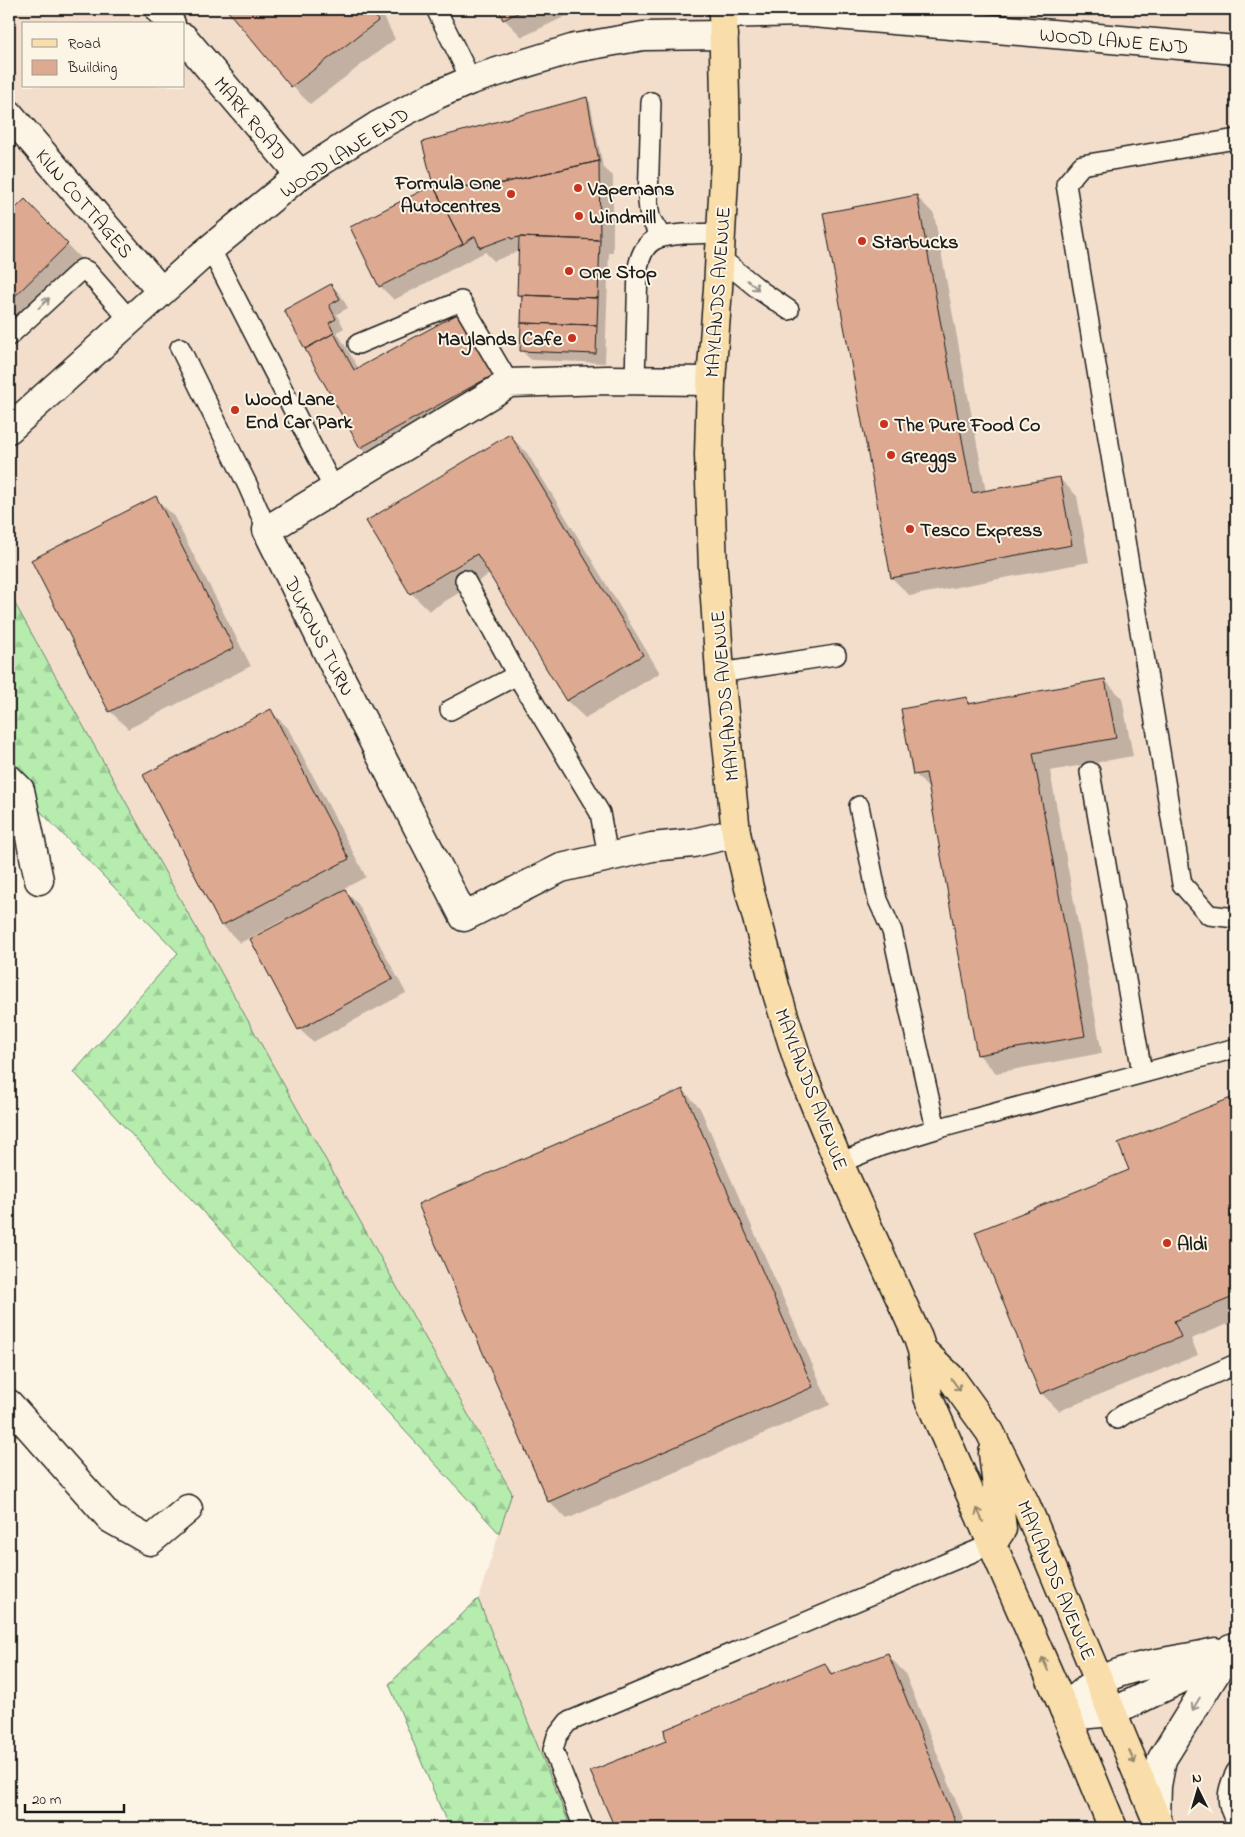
<svg xmlns="http://www.w3.org/2000/svg" width="1245" height="1837" viewBox="0 0 1245 1837" font-family="'Indie Flower',sans-serif">
  <style>
    .built { fill: #f3decc; fill-rule: evenodd }
    .forest { fill: url(#forest-firs); stroke: #698466 }
    .shadow { fill: #0003 }
    .building { fill: #ddaa91; stroke: #1c1c1c }
    .lines { fill: none; stroke-linecap: round; stroke-linejoin: round }
    .lane-casing { stroke: #1c1c1c; stroke-width: 22 }
    .street-casing { stroke: #1c1c1c; stroke-width: 31 }
    .secondary-casing { stroke: #1c1c1c; stroke-width: 31 }
    .primary-casing { stroke: #1c1c1c; stroke-width: 31 }
    .lane { stroke: #fcf5e5; stroke-width: 19 }
    .street { stroke: #fcf5e5; stroke-width: 28 }
    .secondary { stroke: #fcf5e5; stroke-width: 28 }
    .primary { stroke: #f9deab; stroke-width: 28 }
    .oneway { stroke: #97938b }
    .oneway2 { stroke: #96876b }
    .poi-dot { fill: #c8321e; stroke: #fcf5e5; stroke-width: 2 }
    .labels { text-anchor: middle; stroke-width: 4; stroke-linejoin: round; paint-order: stroke }
    .street-label { font-size: 20px; fill: #1c1c1c; stroke: #fcf5e5 }
    .poi-label { font-size: 20px; font-weight: bold; fill: #1c1c1c; stroke: #fcf5e5; text-anchor: start }
  </style>
  <defs>
    <pattern id="forest-firs" width="22" height="20" patternUnits="userSpaceOnUse" patternTransform="scale(1.25)"><rect width="22" height="20" fill="#b6edaf"/><path d="M5 1l3.5 6h-7zM16 11l3.5 6h-7z" fill="#9ccb96"/></pattern>
  </defs>
  <rect width="100%" height="100%" fill="#fcf5e5"/>
  <filter id="ink" filterUnits="userSpaceOnUse"><feTurbulence type="fractalNoise" baseFrequency=".02" numOctaves="2"/><feDisplacementMap in="SourceGraphic" scale="10" xChannelSelector="R" yChannelSelector="G"/><feConvolveMatrix kernelMatrix="1 2 1 2 8 2 1 2 1" color-interpolation-filters="sRGB"/></filter>
  <g filter="url(#ink)">
    <!-- built -->
    <path class="built" d="M9,9H1236V1828H571L478,1599L512,1493L9,593ZM24,24H184V86H24Z"/>
    <!-- forest -->
    <path class="forest" d="M9,593L512,1493L499,1533L74,1072L178,953L9,779Z
      M478,1599L571,1828H449L389,1684Z"/>
    <!-- shadow -->
    <path class="shadow" d="M227,9H380L395,39L310,104L292,86Z
      M499,9H524L509,16V18L529,9H581L522,37L504,19Z
      M586,98L590,102L603,167L613,176V253H609L605,363L531,360L522,351L523,299L518,294L520,251L494,261L485,252L394,300L380,286L435,186Z
      M916,196L934,214L986,492L1059,478L1077,496L1089,562L910,596L892,578Z
      M25,201L81,259L9,328V217Z
      M331,285L340,294L348,308L337,314L344,328L337,332L359,369L460,313L508,388L375,461L361,448L285,311Z
      M510,436L527,453L660,673L585,718L567,701L490,574L429,611L411,593Z
      M155,498L173,515L251,666L128,729L110,711Z
      M1105,680L1122,698L1133,756L1050,771L1102,1053L996,1073L979,1055L930,790L915,774L966,698L972,704Z
      M271,711L288,728L366,877L343,889L358,904L406,993L313,1042L299,1029L285,919L240,943L222,925Z
      M683,1090L700,1108L830,1405L567,1519L549,1502L419,1205Z
      M1236,1098V1321L1191,1339L1198,1355L1059,1411L1041,1393L1131,1171L1120,1144Z
      M888,1655L905,1673L967,1828H616L592,1772L667,1742L825,1665L835,1675Z"/>
    <!-- building -->
    <path class="building" d="M226,9H372L378,21L291,87Z
      M498,9H526L503,20Z
      M587,97L599,161L485,187L433,185L422,142Z
      M599,161L600,240L519,237L511,239L510,237L480,248L475,236L463,244L433,185L485,187Z
      M433,185L463,244L379,287L350,227Z
      M917,195L972,493L1060,477L1072,545L891,578L823,213Z
      M25,199L68,244L9,302V215Z
      M519,237L600,240L598,298L517,295Z
      M331,284L340,299L329,305L336,319L329,323L334,333L305,349L284,310Z
      M522,295L598,298L597,325L521,323Z
      M461,312L495,374L360,448L305,349L334,333L354,370Z
      M521,323L597,325L596,354L520,351Z
      M510,434L643,655L566,701L477,554L410,594L366,521Z
      M156,496L234,648L109,712L31,560Z
      M1105,679L1116,738L1033,753L1085,1036L977,1055L926,773L913,775L901,709L967,697L968,704Z
      M271,709L349,859L221,926L143,775Z
      M345,889L393,979L298,1030L250,939Z
      M683,1089L813,1387L548,1502L418,1204Z
      M1236,1096V1296L1174,1321L1181,1337L1040,1394L975,1232L1129,1170L1118,1143Z
      M888,1653L958,1828H615L590,1771L666,1741L664,1730L825,1663L831,1675Z"/>
    <g class="lines">
      <!-- lane casing -->
      <g class="lane-casing">
        <path id="lane" d="M436,9L471,80
          M651,102L648,202L650,218L661,236
          M1236,139L1082,165L1066,184L1182,884L1209,915L1236,918
          M210,248L334,489
          M719,257L761,291L789,310
          M9,336L82,269L87,271L129,319
          M358,344L461,301L509,383
          M180,348L248,486L267,530
          M635,380L638,267C644,238 658,236 684,234C696,234 709,233 721,233
          M465,580L517,675L600,813L608,856
          M720,673L836,655
          M450,710L517,675
          M1090,772L1142,1072
          M859,806L878,900L892,931L936,1129
          M839,1163L881,1146L936,1129L1236,1048
          M1117,1419L1126,1413L1236,1364
          M1236,1772C1226,1792 1225,1802 1236,1822
          M584,1828L553,1750L557,1736L568,1722L992,1544"/>
      </g>
      <!-- street casing -->
      <g class="street-casing">
        <path id="street" d="M159,9L171,24
          M723,14L802,12L1236,50
          M184,38L300,175
          M9,114L161,291
          M711,381L606,380L509,383L267,530L333,663L464,917L561,868L652,847L693,843L736,833
          M9,779L20,790L39,880
          M9,1404L111,1519L150,1541L188,1509
          M1064,1709C1075,1700 1088,1686 1101,1680C1137,1663 1177,1661 1215,1652
          M1067,1716L1113,1712L1193,1673L1222,1653
          M1156,1818L1157,1786L1162,1759L1231,1648"/>
      </g>
      <!-- secondary casing -->
      <g class="secondary-casing">
        <path id="secondary" d="M9,429L200,257L300,175L377,126L436,95L471,80L575,48L643,36L724,35"/>
      </g>
      <!-- primary casing -->
      <g class="primary-casing">
        <path id="primary" d="M723,9L726,142L718,288L711,381L709,455L713,569L720,673L736,833L749,888L776,990L801,1071L839,1163L918,1338L922,1350L928,1397L1064,1709L1113,1828
          M922,1350L951,1378L990,1432L1026,1505L1160,1828
          M992,1544L1002,1529L993,1453"/>
      </g>
      <!-- lane -->
      <use href="#lane" class="lane"/>
      <!-- street -->
      <use href="#street" class="street"/>
      <!-- secondary -->
      <use href="#secondary" class="secondary"/>
      <!-- primary -->
      <use href="#primary" class="primary"/>
    </g>
    <!-- one-way arrows -->
    <defs><path id="oneway-shaft" d="M-6 0H5M1.5-3L5.5 0L1.5 3" fill="none" stroke-width="1.6" stroke-linecap="round" stroke-linejoin="round" transform="scale(1.25)"/></defs>
    <g class="oneway">
      <use href="#oneway-shaft" transform="translate(753 285) rotate(40)"/>
      <use href="#oneway-shaft" transform="translate(44 303) rotate(-43)"/>
      <use href="#oneway-shaft" transform="translate(1196 1704) rotate(121)"/>
    </g>
    <g class="oneway2">
      <use href="#oneway-shaft" transform="translate(956 1385) rotate(54)"/>
      <use href="#oneway-shaft" transform="translate(980 1515) rotate(-114)"/>
      <use href="#oneway-shaft" transform="translate(1045 1664) rotate(-114)"/>
      <use href="#oneway-shaft" transform="translate(1132 1757) rotate(68)"/>
    </g>
  </g>
  <!-- markers -->
  <g class="poi-dot">
    <circle cx="578" cy="188" r="5"/>
    <circle cx="511" cy="194" r="5"/>
    <circle cx="579" cy="216" r="5"/>
    <circle cx="862" cy="241" r="5"/>
    <circle cx="569" cy="271" r="5"/>
    <circle cx="572" cy="338" r="5"/>
    <circle cx="235" cy="410" r="5"/>
    <circle cx="884" cy="424" r="5"/>
    <circle cx="891" cy="455" r="5"/>
    <circle cx="910" cy="529" r="5"/>
    <circle cx="1167" cy="1243" r="5"/>
  </g>
  <g class="labels">
    <!-- street labels -->
    <g class="street-label">
      <text transform="translate(1114 40) rotate(5)" y="7">WOOD LANE END</text>
      <text transform="translate(251 118) rotate(50)" y="7">MARK ROAD</text>
      <text transform="translate(344 152) rotate(-33)" y="7">WOOD LANE END</text>
      <text transform="translate(85 203) rotate(49)" y="7">KILN COTTAGES</text>
      <text transform="translate(717 292) rotate(-86)" y="7">MAYLANDS AVENUE</text>
      <text transform="translate(320 636) rotate(63)" y="7">DUXONS TURN</text>
      <text transform="translate(724 696) rotate(-95)" y="7">MAYLANDS AVENUE</text>
      <text transform="translate(812 1089) rotate(69)" y="7">MAYLANDS AVENUE</text>
      <text transform="translate(1057 1580) rotate(67)" y="7">MAYLANDS AVENUE</text>
    </g>
    <!-- poi labels -->
    <g class="poi-label">
      <text x="501" y="189" text-anchor="end">Formula One<tspan x="501" dy="23">Autocentres</tspan></text>
      <text x="588" y="195">Vapemans</text>
      <text x="589" y="223">Windmill</text>
      <text x="872" y="248">Starbucks</text>
      <text x="579" y="278">One Stop</text>
      <text x="562" y="345" text-anchor="end">Maylands Cafe</text>
      <text x="245" y="405">Wood Lane<tspan x="245" dy="23">End Car Park</tspan></text>
      <text x="894" y="431">The Pure Food Co</text>
      <text x="901" y="462">Greggs</text>
      <text x="920" y="536">Tesco Express</text>
      <text x="1177" y="1250">Aldi</text>
    </g>
  </g>
  <!-- margin -->
  <rect width="1245" height="1837" fill="none" stroke="#fcf5e5" stroke-width="30"/>
  <rect x="15" y="15" width="1215" height="1807" fill="none" stroke="#1c1c1c" stroke-width="2" filter="url(#ink)"/>
  <!-- legend -->
  <rect x="22" y="22" width="162" height="65" fill="#fcf5e5" stroke="#a29e95"/>
  <rect x="32" y="39" width="25" height="8" fill="#f9deab" stroke="#a29e95"/>
  <text x="68" y="48" font-size="15" fill="#1c1c1c">Road</text>
  <rect x="32" y="60" width="25" height="15" fill="#ddaa91" stroke="#a29e95"/>
  <text x="68" y="72" font-size="15" fill="#1c1c1c">Building</text>
  <!-- north arrow -->
  <g transform="translate(1198 1790) rotate(355)" stroke="#fcf5e5" stroke-width="4" paint-order="stroke">
  <path d="M0-4L9 19L0 12L-9 19Z" fill="#1c1c1c"/>
  <text y="-8" font-size="14" font-weight="bold" text-anchor="middle" fill="#1c1c1c">N</text>
  </g>
  <!-- scale -->
  <path d="M25 1804v8h99v-8" fill="none" stroke="#1c1c1c" stroke-width="2.5"/>
  <text x="32" y="1804" font-size="15" fill="#1c1c1c" stroke="#fcf5e5" stroke-width="4" paint-order="stroke">20 m</text>
</svg>
